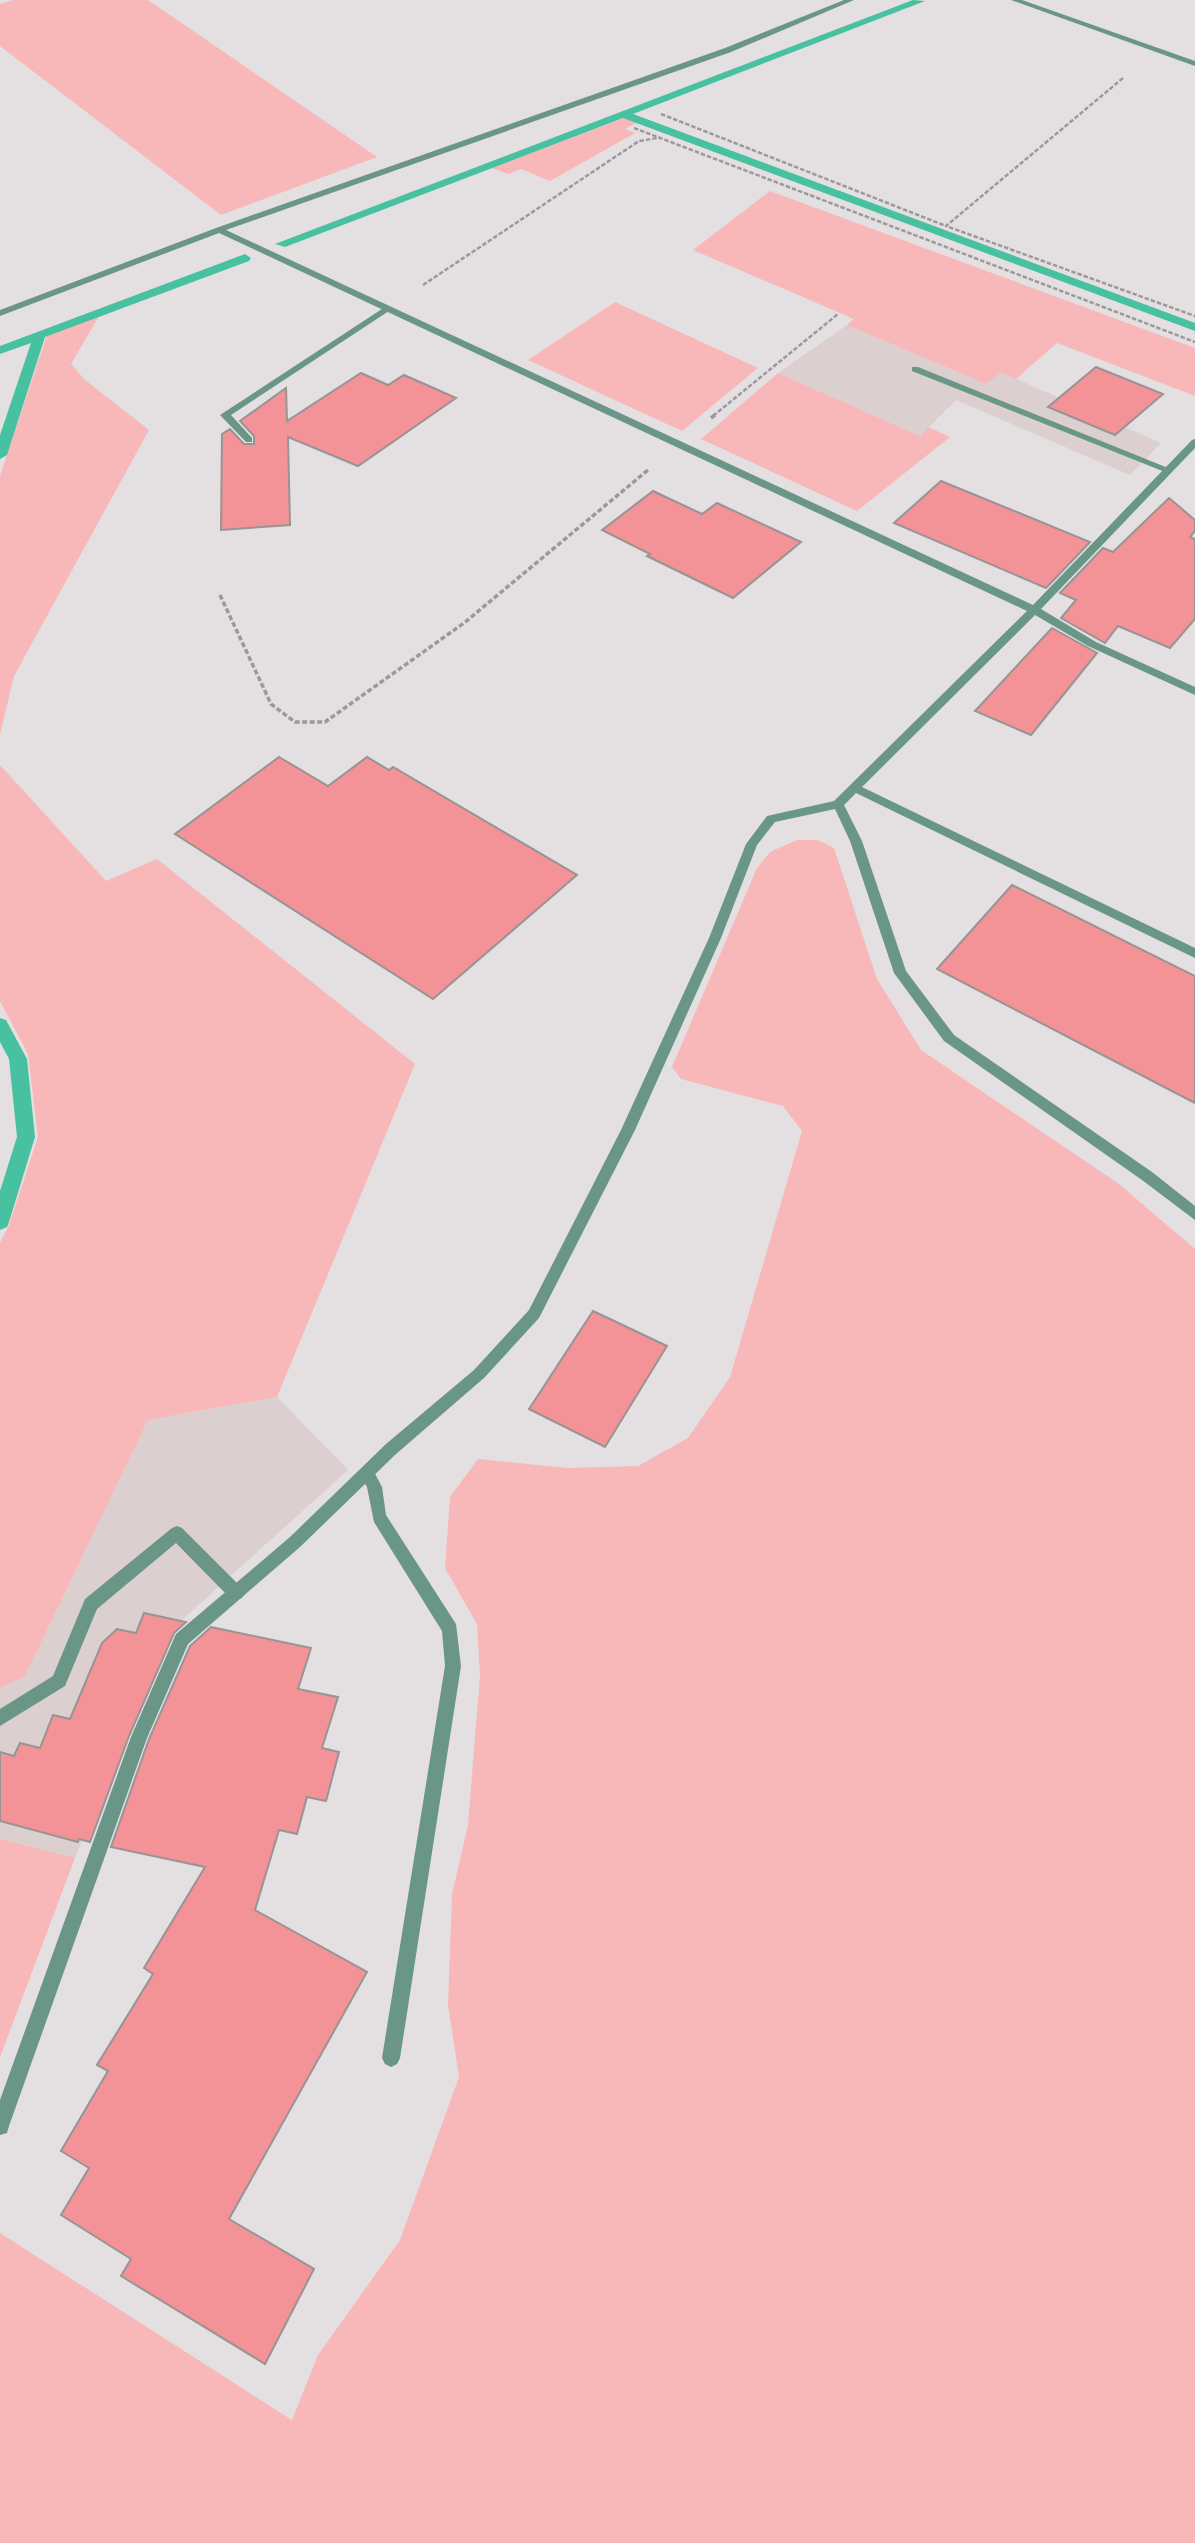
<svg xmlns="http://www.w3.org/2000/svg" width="1195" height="2543" viewBox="0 0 1195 2543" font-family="Rubik,sans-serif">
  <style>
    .built { fill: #dccfcf }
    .green { fill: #f8b8ba }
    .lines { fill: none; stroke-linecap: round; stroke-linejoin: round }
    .stream { fill: #47c1a0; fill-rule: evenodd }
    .building { fill: #f39297; stroke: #989494; stroke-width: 2 }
    .path-far1 { stroke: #9d999a; stroke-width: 2.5; stroke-dasharray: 4.5 2; stroke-linecap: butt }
    .path { stroke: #9d999a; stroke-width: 3.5; stroke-dasharray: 5 2.5; stroke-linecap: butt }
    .service { fill: #699687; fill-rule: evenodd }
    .minor { fill: #699687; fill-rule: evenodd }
    .tertiary { fill: #699687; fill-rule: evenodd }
  </style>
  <rect width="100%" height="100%" fill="#e4dfe0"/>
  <!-- built -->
  <path class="built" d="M847,325L986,384L1001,372L1161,443L1130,475L956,400L920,436L778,373Z
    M277,1397L348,1470L164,1636L75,1858L0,1839V1688L25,1676L148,1420Z"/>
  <!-- green -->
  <path class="green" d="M13,0H148L377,157L221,215L0,46V4Z
    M624,118L636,123L625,129L635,133L550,181L521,169L508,174L492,168Z
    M770,191L1195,348V396L1057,343L1016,379L1001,372L986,384L847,325L854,319L693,250Z
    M615,302L758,368L682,431L528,360Z
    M99,316L71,364L85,380L149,430L14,676L0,734V476L47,335Z
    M778,373L920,436L928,427L950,437L857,511L701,439Z
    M0,765L106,881L157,859L415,1064L277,1397L148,1420L25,1676L0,1688V1243L9,1225L38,1137L28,1054L0,1001Z
    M797,840H818L834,848L877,979L921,1050L1119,1184L1195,1249V2543H0V2233L292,2420L318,2355L400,2240L459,2077L448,2005L452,1894L468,1825L480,1676L477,1624L445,1568L450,1497L478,1459L567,1468L638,1466L688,1438L730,1377L802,1131L783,1106L681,1079L672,1067L757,868L770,852Z
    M0,1839L75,1858L0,2057Z"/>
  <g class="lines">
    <!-- stream -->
    <path class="stream" d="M913,0L925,1L633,114L1195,323V331L623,118L285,247L275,244Z
      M245,254L251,258L249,261L45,337L7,455L0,459V435L31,343L0,354V346Z
      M0,1018L6,1020L27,1059L35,1137L9,1222L7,1227L0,1230V1191L17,1137L9,1059L0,1042Z"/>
  </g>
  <!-- building -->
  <path class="building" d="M1096,367L1163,394L1115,435L1048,407Z
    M361,373L388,385L404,375L456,398L358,466L288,437L290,525L221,530L222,434L230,429L244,444H254V436L240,421L286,388L287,421Z
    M941,481L1090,542L1046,588L894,523Z
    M653,491L702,514L717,503L801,542L733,598L647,556L650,554L602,530Z
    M1169,498L1195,520V531L1190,537L1195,539V619L1170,648L1118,626L1105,643L1061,618L1076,600L1060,593L1103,548L1113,552Z
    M1052,628L1097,653L1031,735L975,711Z
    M279,757L328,786L367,757L389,770L393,767L577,875L433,999L175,834Z
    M1012,885L1195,976V1103L937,969Z
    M593,1311L667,1346L605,1447L529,1409Z
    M144,1613L186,1622L174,1633L129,1736L90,1842L79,1839L78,1842L0,1821V1752L14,1756L20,1743L40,1748L53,1715L70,1719L102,1643L117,1629L136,1633Z
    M211,1627L311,1648L298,1689L338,1697L322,1748L339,1752L326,1801L307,1797L297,1834L279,1830L255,1910L367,1972L229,2219L314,2269L265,2364L121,2276L131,2259L61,2215L89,2168L61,2151L108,2071L97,2065L153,1974L144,1968L205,1867L111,1847L149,1739L190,1646Z"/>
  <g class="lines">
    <!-- path-far1 -->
    <path class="path-far1" d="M1123,78L946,226L1195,316
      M661,114L946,226
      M634,128L1195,342
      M423,285L639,141L657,138
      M713,416L838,314"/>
    <!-- path -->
    <path class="path" d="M711,418L715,415
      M220,595L271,704L295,722H325L464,623L648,470"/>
    <!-- service -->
    <path class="service" d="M385,307L392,309L231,415L252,438V442H246L220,415Z
      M912,367H918L1173,470L1165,472L912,371Z
      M367,1466L372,1468L382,1487L386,1515L456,1624L461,1666L400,2058L397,2064L391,2067L385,2064L382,2058L445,1666L442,1631L374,1522L367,1487L359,1473L362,1468Z
      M177,1526L182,1528L242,1588L244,1593L242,1598L236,1600L230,1598L176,1543L97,1609L65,1686L0,1726V1709L53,1676L85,1599L172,1528Z"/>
    <!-- minor -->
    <path class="minor" d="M844,0H854L731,52L226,230L1033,605L1192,440L1195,439V448L1041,609L1096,642L1195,687V695L1088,646L1035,615L862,787L1195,948V958L856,793L844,805L862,841L906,971L954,1035L1152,1172L1195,1206V1220L1142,1180L944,1041L894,973L850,841L835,809L775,822L757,845L721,938L635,1130L539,1318L484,1378L396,1454L300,1547L188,1644L147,1738L9,2126L7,2133L0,2135V2100L131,1737L176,1634L290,1537L386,1444L474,1370L529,1310L621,1130L709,938L746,844L767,816L834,801L1027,611L219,233L0,316V310L216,228L725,48Z"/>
    <!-- tertiary -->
    <path class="tertiary" d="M1011,0H1022L1195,61V66Z"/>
  </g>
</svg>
